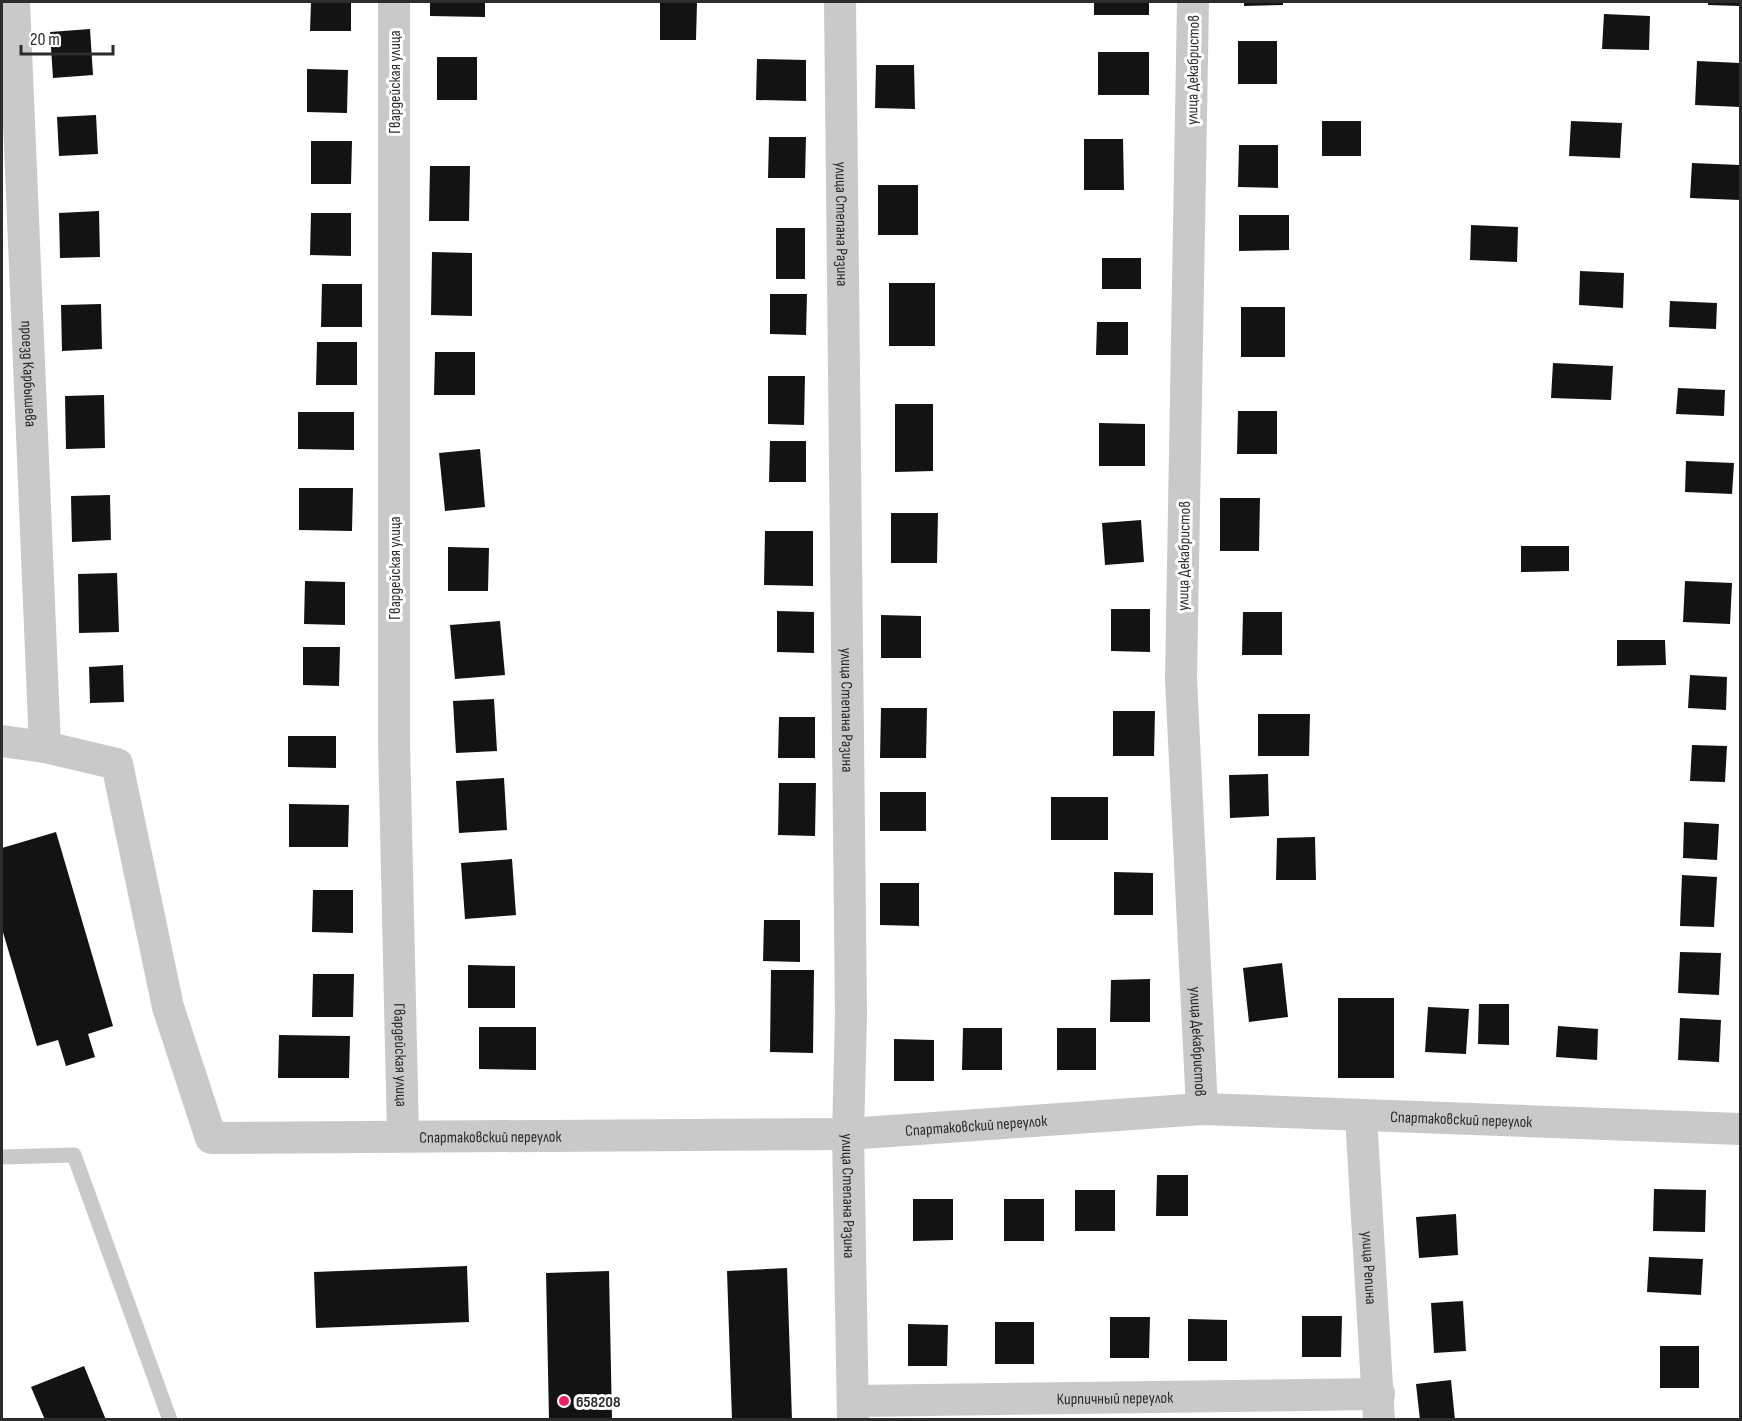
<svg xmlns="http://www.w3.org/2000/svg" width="1742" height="1421" viewBox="0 0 1742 1421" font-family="'Sofia Sans Condensed',sans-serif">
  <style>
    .building { fill: #131313 }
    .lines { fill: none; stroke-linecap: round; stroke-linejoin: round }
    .service { stroke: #c9c9c9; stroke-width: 15 }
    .minor { stroke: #c9c9c9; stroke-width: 32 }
    .poi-dot { fill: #f51c63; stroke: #fff; stroke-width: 2 }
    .labels { text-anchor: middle; stroke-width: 6; stroke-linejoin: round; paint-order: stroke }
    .street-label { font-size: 16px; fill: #2c2c2c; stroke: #fff }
    .poi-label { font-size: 16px; font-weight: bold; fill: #2c2c2c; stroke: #fff; text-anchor: start }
  </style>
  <rect width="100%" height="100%" fill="#fff"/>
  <!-- building -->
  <path class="building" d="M311,2H351V31H310Z
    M430,2H485V17L430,16Z
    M660,2H697L696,40H660Z
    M1094,2H1149V15H1094Z
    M1244,2H1283V5L1244,6Z
    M1708,2H1740V6L1708,5Z
    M1604,14L1650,16L1649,50L1602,49Z
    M90,29L93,75L53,78L50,32Z
    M1238,41H1277V84H1238Z
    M1098,52H1149V95H1098Z
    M437,57H477V100H437Z
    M757,59L806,60V101L756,100Z
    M1697,61L1740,63V107L1695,105Z
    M876,65H914L915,109L875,108Z
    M307,69L348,70L347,113L307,112Z
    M96,115L98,154L59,156L57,117Z
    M1322,121H1361V156H1322Z
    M1571,121L1622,123L1620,158L1569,156Z
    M769,137H806L805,178H768Z
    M1084,139H1123L1124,190H1084Z
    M311,141H352L351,184H311Z
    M1239,145H1278V188L1238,187Z
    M1692,163L1740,165V200L1690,198Z
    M430,166H470L469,221H429Z
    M878,185H918V235H878Z
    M99,211L100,257L60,258L59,213Z
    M311,213H351V256L310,255Z
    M1239,215H1289V250L1239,251Z
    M1471,225L1518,227L1517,262L1470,260Z
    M776,228H805V279H776Z
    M432,252L472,253V316L431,315Z
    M1102,258H1141V289H1102Z
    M1580,271L1624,273L1623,308L1579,305Z
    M889,283H935V346H889Z
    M322,284H362V327H321Z
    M770,294H807L806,335L770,334Z
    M1670,301L1717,303L1716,329L1669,327Z
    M101,304L102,349L62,351L61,305Z
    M1241,307H1285V357H1241Z
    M1097,322H1128V355H1096Z
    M317,342H357V385H316Z
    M435,352H475V395H434Z
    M1553,363L1613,366L1611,400L1551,398Z
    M768,376H805L804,425L768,424Z
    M1678,388L1725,390L1724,416L1676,414Z
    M104,395L105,448L66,449L65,396Z
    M895,404H933V471L895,472Z
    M1238,411H1277V454H1237Z
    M298,412H354V450L298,449Z
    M1099,423L1145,424V466H1099Z
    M770,441H806V482H769Z
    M480,449L485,507L445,511L439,453Z
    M1686,461L1734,463L1732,494L1685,492Z
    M299,488H353L352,531L299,530Z
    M110,495L111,540L72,542L71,496Z
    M1220,498H1260L1259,551H1220Z
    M891,513H938L937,563H891Z
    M1141,520L1144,562L1105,565L1102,523Z
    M765,531H813V586L764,585Z
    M1521,546H1569V571L1521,572Z
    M448,547L489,548L488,591H448Z
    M117,573L119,632L79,633L78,574Z
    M305,581L345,582V625L304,624Z
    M1685,581L1732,583L1730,624L1683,622Z
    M1111,609H1150V652L1111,651Z
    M777,611L814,612V653L777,652Z
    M1243,612H1282V655H1242Z
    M881,615L921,616V658H881Z
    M500,621L505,675L455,679L450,625Z
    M1617,640H1665L1666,665L1617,666Z
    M303,647H340L339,686L303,685Z
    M123,665L124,702L90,703L89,667Z
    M1690,675L1727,677L1726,710L1688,708Z
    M494,699L497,751L456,753L453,701Z
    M881,708H927L926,758H880Z
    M1113,711H1155L1154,756H1113Z
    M1258,714H1310L1309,756H1258Z
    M779,717H815V758H778Z
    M288,736H336V768L288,767Z
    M1692,745L1727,746L1725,782L1690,781Z
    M1268,774L1269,816L1230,818L1229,775Z
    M504,778L507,830L459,833L456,781Z
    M779,783H816L815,836L778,835Z
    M880,792H926V831H880Z
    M1051,797H1108V840H1051Z
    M289,804L349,805L348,847H289Z
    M1684,822L1719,824L1717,860L1683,858Z
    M56,832L113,1026L88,1034L95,1057L66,1066L58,1040L37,1046L2,929V848Z
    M1315,837L1316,880H1276L1277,838Z
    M512,859L516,915L465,919L461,863Z
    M1114,872L1153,873V915H1114Z
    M1682,875L1717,877L1714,927L1680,926Z
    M880,883H919V926L880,925Z
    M313,890H353V933L312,932Z
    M764,920H800V962L763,961Z
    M1680,952L1721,953L1719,995L1678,993Z
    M1282,963L1288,1017L1249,1022L1243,968Z
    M468,965L515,966V1008H468Z
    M771,970H814L813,1053L770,1052Z
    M313,974H354L353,1017H312Z
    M1150,979V1022H1110L1111,980Z
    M1338,998H1394V1078H1338Z
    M1479,1004H1509V1045L1478,1044Z
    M1428,1007L1469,1009L1466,1054L1425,1052Z
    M1680,1018L1721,1020L1719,1062L1678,1060Z
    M1558,1026L1598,1029L1597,1060L1556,1057Z
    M479,1027H536V1070L479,1069Z
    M963,1028H1002V1070H962Z
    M1057,1028H1096V1070H1057Z
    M279,1035L350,1036L349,1078H278Z
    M894,1039L934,1040V1081H894Z
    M1157,1175H1188V1216H1156Z
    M1654,1189L1706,1190L1705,1232L1653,1231Z
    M1075,1190H1115V1231H1075Z
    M913,1199H953V1240L913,1241Z
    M1004,1199H1044V1241H1004Z
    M1456,1214L1458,1255L1419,1258L1416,1217Z
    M1649,1257L1703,1259L1701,1295L1647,1292Z
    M467,1266L469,1322L316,1328L314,1272Z
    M787,1268L792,1420H732L727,1271Z
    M609,1271L612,1420H549L546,1273Z
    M1463,1301L1466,1351L1434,1353L1431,1303Z
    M1302,1316H1342L1341,1357H1302Z
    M1110,1317H1150L1149,1358H1110Z
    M1188,1319L1227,1320V1361H1188Z
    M995,1322H1034V1364H995Z
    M908,1324L948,1325L947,1366H908Z
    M1660,1346H1699V1388H1660Z
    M84,1366L106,1420H45L31,1387Z
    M1451,1380L1455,1420H1420L1416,1384Z"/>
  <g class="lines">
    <!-- service -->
    <path class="service" d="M2,1157L74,1155L170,1420"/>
    <!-- minor -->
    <g class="minor">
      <path id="s1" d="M14,2L45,747"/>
      <path id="s2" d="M394,2V740L403,1135"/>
      <path id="s3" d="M840,2L851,1015L848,1134L853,1420"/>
      <path id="s4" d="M1193,2L1181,679L1202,1109"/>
      <path id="s5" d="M2,741L45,747L117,764L168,1007L211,1138L848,1134L1202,1109L1740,1129"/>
      <path id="s6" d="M1361,1116L1379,1420"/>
      <path id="s7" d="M853,1401L1379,1394"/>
    </g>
  </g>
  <!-- markers -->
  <circle class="poi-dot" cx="564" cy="1401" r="6"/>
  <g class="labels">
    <!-- street labels -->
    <g class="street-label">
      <text transform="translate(1192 70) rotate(-89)" y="6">улица Декабристов</text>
      <text transform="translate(394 82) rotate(-90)" y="6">Гвардейская улица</text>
      <text dy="6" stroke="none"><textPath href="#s3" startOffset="222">улица Степана Разина</textPath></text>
      <text dy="6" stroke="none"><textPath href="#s1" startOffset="372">проезд Карбышева</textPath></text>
      <text transform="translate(1183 556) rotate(-89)" y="6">улица Декабристов</text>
      <text transform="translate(394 568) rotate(-90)" y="6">Гвардейская улица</text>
      <text dy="6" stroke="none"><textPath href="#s3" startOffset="708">улица Степана Разина</textPath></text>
      <text dy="6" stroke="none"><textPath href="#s4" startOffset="1040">улица Декабристов</textPath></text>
      <text dy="6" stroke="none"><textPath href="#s2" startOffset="1053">Гвардейская улица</textPath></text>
      <text dy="6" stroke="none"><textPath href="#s5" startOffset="1755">Спартаковский переулок</textPath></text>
      <text dy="6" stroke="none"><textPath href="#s5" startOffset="1269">Спартаковский переулок</textPath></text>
      <text dy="6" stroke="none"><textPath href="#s5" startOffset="783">Спартаковский переулок</textPath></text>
      <text dy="6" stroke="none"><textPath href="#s3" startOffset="1194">улица Степана Разина</textPath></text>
      <text dy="6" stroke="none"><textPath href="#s6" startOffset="152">улица Репина</textPath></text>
      <text dy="6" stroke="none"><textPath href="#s7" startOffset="262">Кирпичный переулок</textPath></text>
    </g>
    <!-- poi labels -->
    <g class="poi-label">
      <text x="576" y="1407">658208</text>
    </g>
  </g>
  <!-- border -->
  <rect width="1742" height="1421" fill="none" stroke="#2c2c2c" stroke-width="6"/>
  <!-- scale -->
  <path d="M21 45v9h92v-9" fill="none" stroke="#2c2c2c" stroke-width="3"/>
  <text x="30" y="45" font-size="18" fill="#2c2c2c" stroke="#ffffff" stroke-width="4.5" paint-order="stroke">20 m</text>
</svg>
